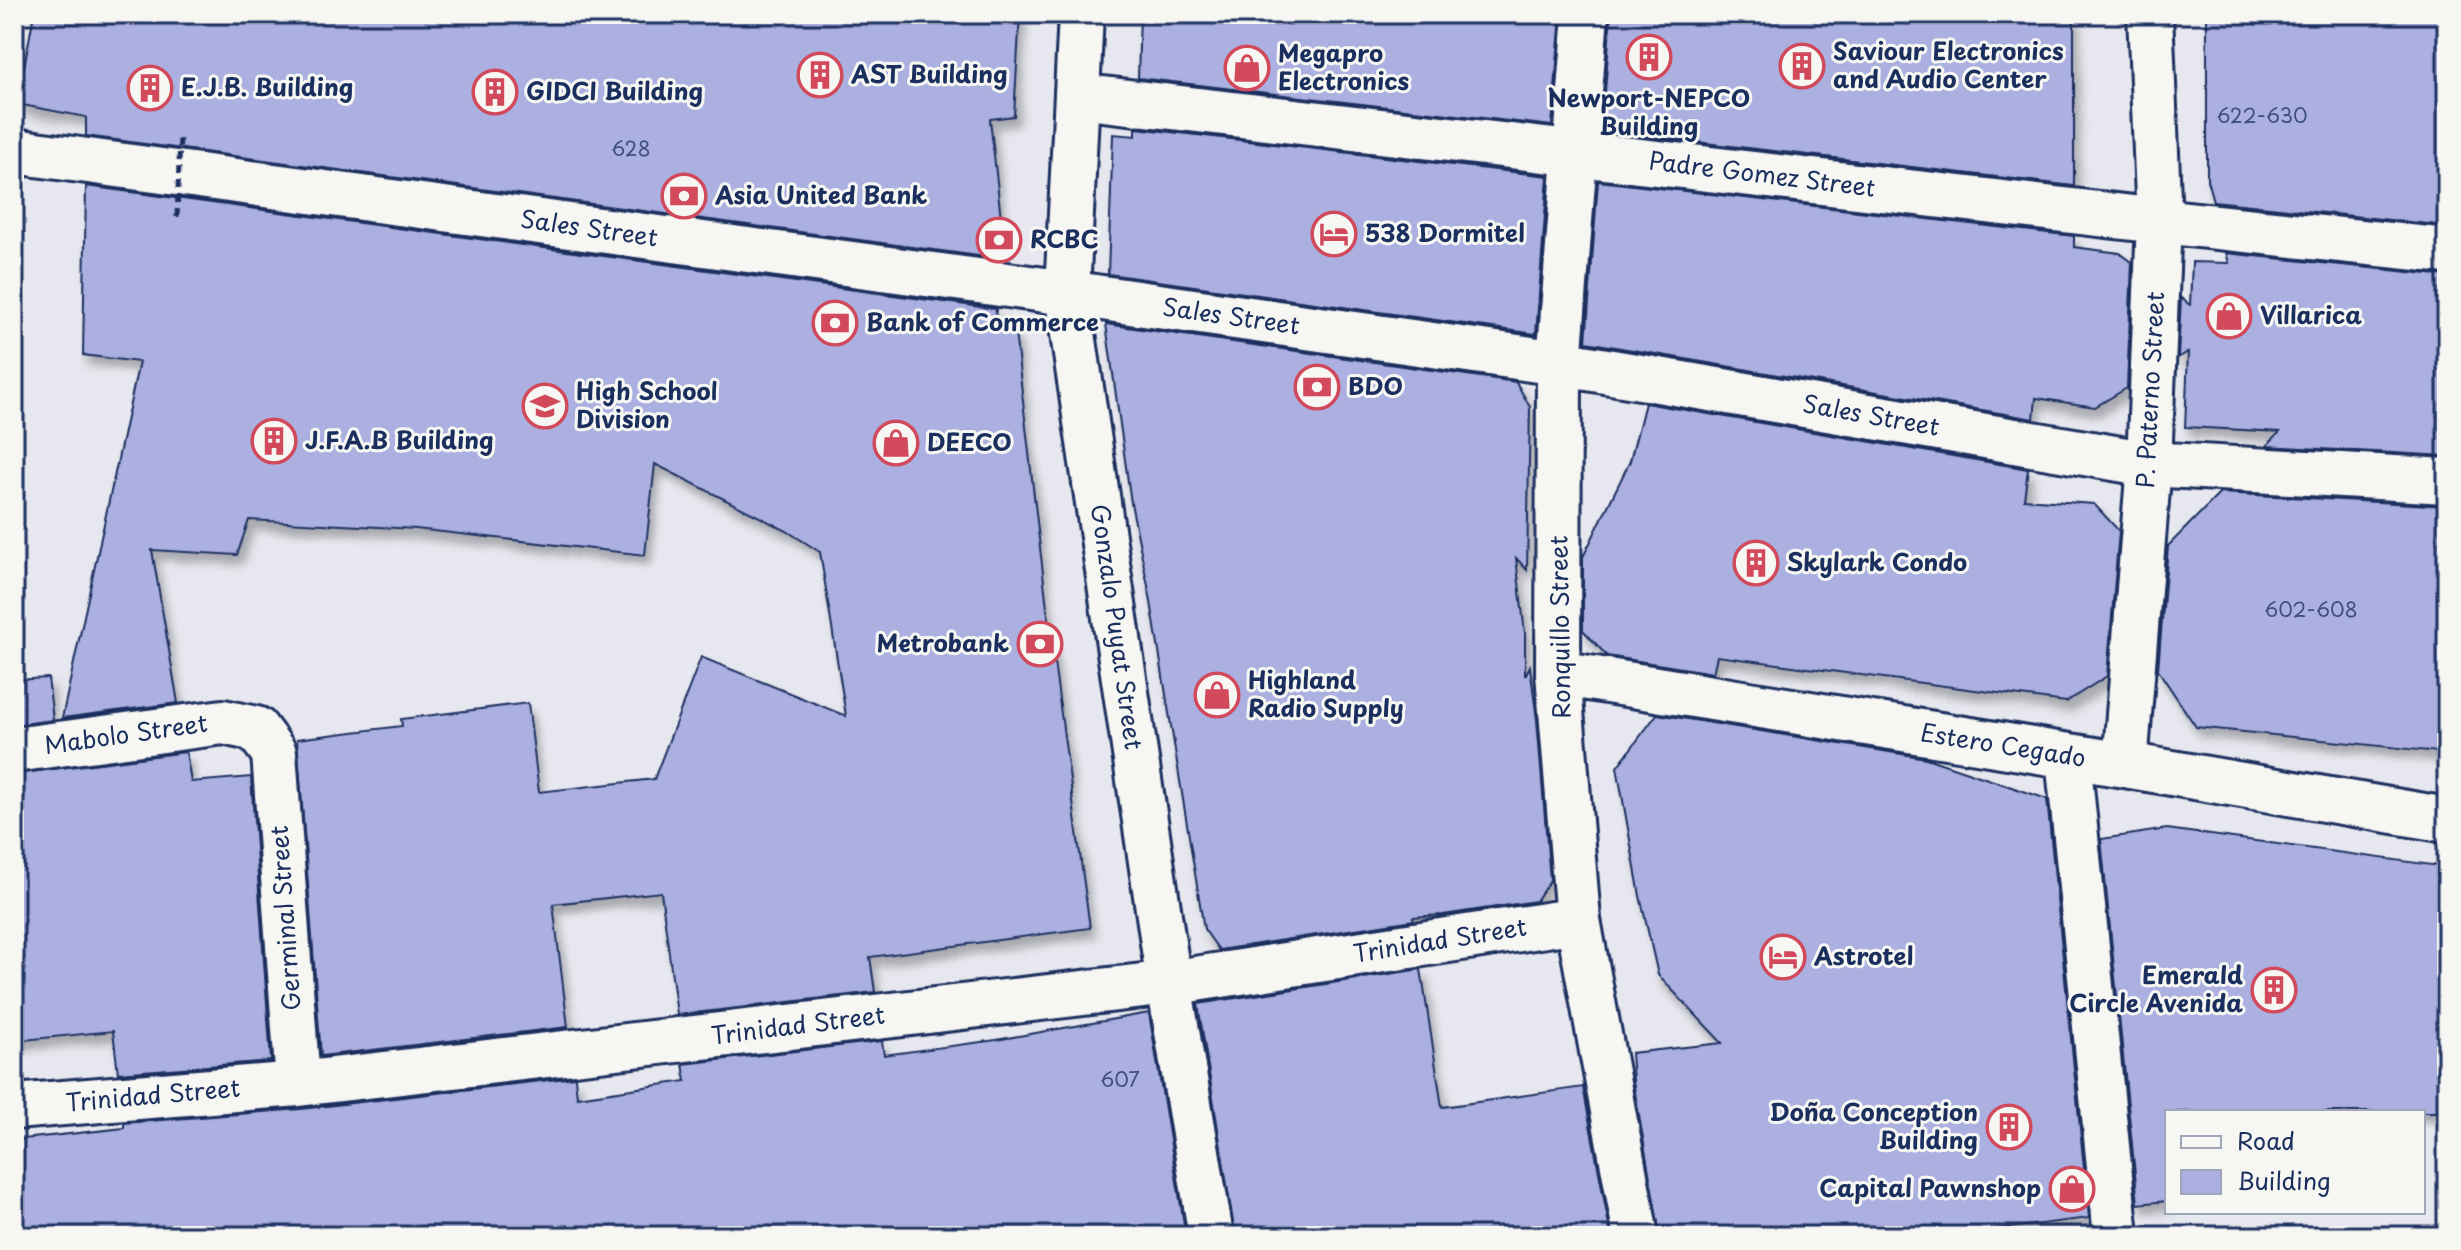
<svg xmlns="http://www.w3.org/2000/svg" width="2461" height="1250" viewBox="0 0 2461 1250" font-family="'Playpen Sans',sans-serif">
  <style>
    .building { fill: #abb0e1; stroke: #1b2f5e; stroke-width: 2; filter: url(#shadow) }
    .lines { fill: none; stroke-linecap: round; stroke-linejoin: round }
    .minor-casing { stroke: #1b2f5e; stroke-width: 50 }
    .minor { stroke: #f6f6f2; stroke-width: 44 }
    .tram { stroke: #1b2f5e; stroke-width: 2 }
    .path-bridge { stroke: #1b2f5e; stroke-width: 5; stroke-dasharray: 8 6; stroke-linecap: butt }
    .labels { text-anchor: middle; stroke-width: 6; stroke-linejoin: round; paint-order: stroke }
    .number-label { font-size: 20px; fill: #3f4f7f }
    .poi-label { font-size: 24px; font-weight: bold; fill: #1b2f5e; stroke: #f6f6f2; text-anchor: start }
    .street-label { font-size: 24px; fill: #1b2f5e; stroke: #f6f6f2 }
  </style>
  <defs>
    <filter id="shadow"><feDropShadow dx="5" dy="9" stdDeviation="4" flood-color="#0004"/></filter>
  </defs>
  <rect width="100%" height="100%" fill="#e7e8ef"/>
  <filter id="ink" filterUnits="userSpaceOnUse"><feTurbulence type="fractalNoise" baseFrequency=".0125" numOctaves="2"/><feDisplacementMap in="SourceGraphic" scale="16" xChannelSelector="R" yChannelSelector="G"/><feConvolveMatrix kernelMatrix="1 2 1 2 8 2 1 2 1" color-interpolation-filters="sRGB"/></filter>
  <g filter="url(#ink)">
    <!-- building -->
    <path class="building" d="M34,14H1020L1014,116L990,119L1003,236L1001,259L86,136V117L17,104Z
      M1140,14H1561L1552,126L1138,78Z
      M1611,14H2074V186L1602,131Z
      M2207,14H2447V226L2213,201L2207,180Z
      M1136,128L1548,176L1536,334L1108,274L1113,134L1136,136Z
      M1598,181L2074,236V247L2120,253L2132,262L2127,388L2095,407L2036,398L2034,419L1586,342Z
      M86,186L996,309L994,331L1015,332L1049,625L1090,928L870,957L875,992L677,1015L661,892L553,904L568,1027L321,1056L297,739L402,726L401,719L528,703L539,792L654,779L701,657L846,716L820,552L787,531L655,464L645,555L416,529L249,520L237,555L152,550L178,703L62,718L139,362L83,355Z
      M2226,253L2447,276V456L2266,446L2280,432L2185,427L2188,352L2178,358L2181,298L2190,305L2192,262L2229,263Z
      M1106,324L1516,382L1530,407L1527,570L1516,558L1525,633V676L1530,666L1537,720L1550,880L1536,901L1443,915L1413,917L1414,920L1219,950L1204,929L1150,596L1131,503Z
      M1645,403L2028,469L2024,499L2094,504L2119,531L2107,676L2066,702L1717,656L1713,673L1607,656L1583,630V557L1630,461Z
      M2220,493L2447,506V753L2196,727L2158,670L2168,546Z
      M48,678L53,720L14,725V680Z
      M1657,714L1926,758L2047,799L2089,1218L1944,1236H1660L1633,1081L1631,1053L1722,1043L1658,975L1640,896L1617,767Z
      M186,752L191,782L251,777L271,1061L118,1073L113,1031L14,1041V774Z
      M2167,829L2447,867V1112H2167V1201L2138,1204L2101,839Z
      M1421,969L1442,1107L1583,1087L1611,1236H1235L1198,1004Z
      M1149,1013L1186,1236H14V1140L124,1128V1123L301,1109L575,1077L577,1097L686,1081L683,1064L882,1041L884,1055L996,1040Z"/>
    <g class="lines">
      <!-- minor casing -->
      <g class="minor-casing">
        <path id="minor" d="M1081,14L1067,293L1169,983L1211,1236
          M1586,14L1559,363L1558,673L1578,920L1636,1236
          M1077,96L2159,221L2447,251
          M14,154L21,152L1067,293L1559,363L2149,464L2447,481
          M1558,673L2125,765L2447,820
          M14,750L223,722L256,729L274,753L298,1084
          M2068,757L2116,1236
          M2125,765L2149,464L2159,221L2150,14
          M14,1107L298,1084L1169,983L1578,920"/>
      </g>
      <!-- minor -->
      <use href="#minor" class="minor"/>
      <!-- tram -->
      <path class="tram" d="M2434,1236L2447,1234"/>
      <!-- path-bridge -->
      <path class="path-bridge" d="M177,217L180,136"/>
    </g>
  </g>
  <!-- icons -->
  <defs>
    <g id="building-ring" transform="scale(2.3)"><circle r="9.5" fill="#f6f6f2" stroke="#d1495b" stroke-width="1.5"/><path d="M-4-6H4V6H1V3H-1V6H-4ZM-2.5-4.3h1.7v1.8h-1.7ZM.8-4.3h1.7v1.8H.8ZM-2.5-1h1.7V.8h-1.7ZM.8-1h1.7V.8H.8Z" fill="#d1495b"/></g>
    <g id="shop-ring" transform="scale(2.3)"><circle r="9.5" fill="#f6f6f2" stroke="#d1495b" stroke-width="1.5"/><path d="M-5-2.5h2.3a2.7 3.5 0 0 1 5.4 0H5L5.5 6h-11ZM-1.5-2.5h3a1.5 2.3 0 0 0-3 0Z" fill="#d1495b"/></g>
    <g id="bank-ring" transform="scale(2.3)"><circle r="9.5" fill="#f6f6f2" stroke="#d1495b" stroke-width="1.5"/><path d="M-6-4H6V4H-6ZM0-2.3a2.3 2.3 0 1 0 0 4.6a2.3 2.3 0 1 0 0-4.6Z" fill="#d1495b"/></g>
    <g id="hotel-ring" transform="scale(2.3)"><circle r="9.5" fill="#f6f6f2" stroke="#d1495b" stroke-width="1.5"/><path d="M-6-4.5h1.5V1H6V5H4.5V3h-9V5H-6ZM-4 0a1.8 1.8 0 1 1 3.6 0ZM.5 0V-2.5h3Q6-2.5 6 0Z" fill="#d1495b"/></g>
    <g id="school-ring" transform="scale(2.3)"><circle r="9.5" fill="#f6f6f2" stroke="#d1495b" stroke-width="1.5"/><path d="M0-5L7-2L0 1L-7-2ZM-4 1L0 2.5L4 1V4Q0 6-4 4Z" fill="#d1495b"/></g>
  </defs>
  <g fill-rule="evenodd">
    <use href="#building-ring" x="1649" y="57"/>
    <use href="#building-ring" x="1802" y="66"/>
    <use href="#shop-ring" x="1247" y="68"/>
    <use href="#building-ring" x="820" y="75"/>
    <use href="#building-ring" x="150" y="88"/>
    <use href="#building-ring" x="495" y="92"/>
    <use href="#bank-ring" x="684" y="196"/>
    <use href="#hotel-ring" x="1334" y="234"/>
    <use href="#bank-ring" x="999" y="240"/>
    <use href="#shop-ring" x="2229" y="316"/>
    <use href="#bank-ring" x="835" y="323"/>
    <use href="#bank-ring" x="1317" y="387"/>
    <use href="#school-ring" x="545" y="406"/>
    <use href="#building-ring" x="274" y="441"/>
    <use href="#shop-ring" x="896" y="443"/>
    <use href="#building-ring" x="1756" y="563"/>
    <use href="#bank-ring" x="1040" y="644"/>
    <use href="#shop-ring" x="1217" y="695"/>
    <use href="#hotel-ring" x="1783" y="957"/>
    <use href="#building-ring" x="2274" y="990"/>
    <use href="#building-ring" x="2009" y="1127"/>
    <use href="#shop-ring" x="2072" y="1189"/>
  </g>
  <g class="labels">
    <!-- number labels -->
    <g class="number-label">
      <text x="2262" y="123">622-630</text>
      <text x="631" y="156">628</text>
      <text x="2311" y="617">602-608</text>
      <text x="1120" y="1087">607</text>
    </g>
    <!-- poi labels -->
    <g class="poi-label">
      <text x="1833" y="60">Saviour Electronics<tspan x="1833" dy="28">and Audio Center</tspan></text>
      <text x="1278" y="62">Megapro<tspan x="1278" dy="28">Electronics</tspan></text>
      <text x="851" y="83">AST Building</text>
      <text x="181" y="96">E.J.B. Building</text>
      <text x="526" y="100">GIDCI Building</text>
      <text x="1649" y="107" text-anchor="middle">Newport-NEPCO<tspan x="1649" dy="28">Building</tspan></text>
      <text x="715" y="204">Asia United Bank</text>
      <text x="1365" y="242">538 Dormitel</text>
      <text x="1030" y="248">RCBC</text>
      <text x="2260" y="324">Villarica</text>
      <text x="866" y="331">Bank of Commerce</text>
      <text x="1348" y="395">BDO</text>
      <text x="576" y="400">High School<tspan x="576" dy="28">Division</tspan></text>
      <text x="305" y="449">J.F.A.B Building</text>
      <text x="927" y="451">DEECO</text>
      <text x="1787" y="571">Skylark Condo</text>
      <text x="1009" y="652" text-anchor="end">Metrobank</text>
      <text x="1248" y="689">Highland<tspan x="1248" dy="28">Radio Supply</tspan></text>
      <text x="1814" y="965">Astrotel</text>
      <text x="2243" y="984" text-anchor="end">Emerald<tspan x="2243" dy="28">Circle Avenida</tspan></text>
      <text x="1978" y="1121" text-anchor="end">Doña Conception<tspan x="1978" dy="28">Building</tspan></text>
      <text x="2041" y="1197" text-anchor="end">Capital Pawnshop</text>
    </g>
    <!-- street labels -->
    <g class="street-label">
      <text transform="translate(1762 175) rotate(7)" y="8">Padre Gomez Street</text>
      <text transform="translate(589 229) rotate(8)" y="8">Sales Street</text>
      <text transform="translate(1231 317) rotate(8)" y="8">Sales Street</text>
      <text transform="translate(2151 390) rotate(-87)" y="8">P. Paterno Street</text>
      <text transform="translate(1871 416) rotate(10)" y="8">Sales Street</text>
      <text transform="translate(1116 627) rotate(82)" y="8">Gonzalo Puyat Street</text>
      <text transform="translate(1561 627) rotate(-91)" y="8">Ronquillo Street</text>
      <text transform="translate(126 735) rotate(-8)" y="8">Mabolo Street</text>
      <text transform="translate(2003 746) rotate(9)" y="8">Estero Cegado</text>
      <text transform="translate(286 918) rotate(-94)" y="8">Germinal Street</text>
      <text transform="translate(1440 941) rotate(-9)" y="8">Trinidad Street</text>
      <text transform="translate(798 1026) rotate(-7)" y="8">Trinidad Street</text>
      <text transform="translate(153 1096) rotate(-5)" y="8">Trinidad Street</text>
    </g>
  </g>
  <!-- margin -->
  <rect width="2461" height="1250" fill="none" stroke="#f6f6f2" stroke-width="48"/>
  <rect x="24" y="24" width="2413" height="1202" fill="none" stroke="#1b2f5e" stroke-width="3" filter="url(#ink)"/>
  <!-- legend -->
  <rect x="2165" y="1110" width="260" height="104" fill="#f6f6f2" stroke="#9ea6b7" stroke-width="2"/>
  <rect x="2181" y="1136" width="40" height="12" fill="#f6f6f2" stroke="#9ea6b7" stroke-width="2"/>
  <text x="2237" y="1150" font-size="24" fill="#1b2f5e">Road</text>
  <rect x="2181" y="1170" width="40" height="24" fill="#abb0e1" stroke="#9ea6b7" stroke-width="2"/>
  <text x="2237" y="1190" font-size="24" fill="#1b2f5e">Building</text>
</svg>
